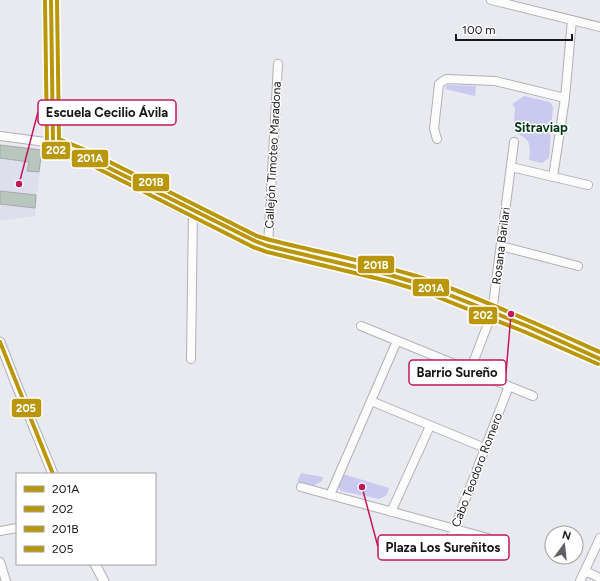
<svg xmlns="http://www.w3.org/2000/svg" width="600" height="581" viewBox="0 0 600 581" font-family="Figtree,sans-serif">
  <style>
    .built { fill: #dedfec }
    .green { fill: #cacaf1 }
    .building { fill: #b8c6be; stroke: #a6a8a9 }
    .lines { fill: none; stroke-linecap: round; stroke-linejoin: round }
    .minor-casing { stroke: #b0b0b5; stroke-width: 10 }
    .tertiary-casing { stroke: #b0b0b5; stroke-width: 11 }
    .minor { stroke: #fcfcfd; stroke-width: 8 }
    .tertiary { stroke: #fcfcfd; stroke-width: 9 }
    .bus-1-casing { stroke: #fff; stroke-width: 7 }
    .bus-2-casing { stroke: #fff; stroke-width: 7 }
    .bus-3-casing { stroke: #fff; stroke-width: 7 }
    .bus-4-casing { stroke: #fff; stroke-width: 7 }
    .bus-1 { stroke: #b99708; stroke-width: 4 }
    .bus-2 { stroke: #b99708; stroke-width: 4 }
    .bus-3 { stroke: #b99708; stroke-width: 4 }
    .bus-4 { stroke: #b99708; stroke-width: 4 }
    .labels { text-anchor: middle; stroke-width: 3; stroke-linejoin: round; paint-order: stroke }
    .street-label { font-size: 12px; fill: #17171b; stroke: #fff }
    .neighbourhood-label { font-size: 13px; font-weight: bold; fill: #003817; stroke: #fff }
    .leader { fill: none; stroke: #c2185b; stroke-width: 1.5 }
    .callout-dot { fill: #c2185b; stroke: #fff; stroke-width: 1.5 }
    .callout { fill: #fff; stroke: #c2185b; stroke-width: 1.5 }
    .callout-label { font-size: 13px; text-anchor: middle; font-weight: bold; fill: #17171b }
    .line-badge { stroke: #fff; stroke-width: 1.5 }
    .badge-label { font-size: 11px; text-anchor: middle; font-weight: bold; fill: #fff }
  </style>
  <rect width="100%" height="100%" fill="#e9eaf0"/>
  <!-- built -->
  <path class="built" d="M0,145L42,150L35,216L0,221Z"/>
  <!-- green -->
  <path class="green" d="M447,85L476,86L475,96L445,89Z
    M524,96L550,102L553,107L549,158L542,163L529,160C531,142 530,139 513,132L515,108L512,104Z
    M301,473L323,477L322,481L313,486L297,482Z
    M343,474L389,488L387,495L379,499L341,491L338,487Z"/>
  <!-- building -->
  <path class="building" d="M0,145L42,150L39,172L27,171L29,162L0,158Z
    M0,191L36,195L35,208L0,204Z"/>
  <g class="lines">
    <!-- minor casing -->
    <g class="minor-casing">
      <path id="minor" d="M51,0L53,143
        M491,0L600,27
        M0,136L53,143L85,156L255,241L268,246L390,275L427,286L527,326L600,359
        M437,139L434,129L439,84L446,79L495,81L565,98
        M511,167L588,185
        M553,177L565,98L572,20
        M268,246L278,64
        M501,246L578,266
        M361,326L533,396
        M191,359L193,210
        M470,371L492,313L514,142
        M371,401L485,448
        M301,487L488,538
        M330,495L397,341
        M391,512L430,426
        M0,531L17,528
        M446,553L454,529L509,386
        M0,562L6,581
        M585,571L600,578
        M580,581L600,538"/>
    </g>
    <!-- tertiary casing -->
    <g class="tertiary-casing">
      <path id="tertiary" d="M0,342L17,386L53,474
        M95,564L104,581"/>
    </g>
    <!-- minor -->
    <use href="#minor" class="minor"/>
    <!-- tertiary -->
    <use href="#tertiary" class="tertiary"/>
    <!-- bus-1 casing -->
    <g class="bus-1-casing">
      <path id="bus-1" d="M51,0L53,143L85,156L255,241L268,246L390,275L427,286L527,326L600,359"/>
    </g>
    <!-- bus-2 casing -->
    <g class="bus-2-casing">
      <path id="bus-2" d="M45,0L47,143L50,148L83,161L253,247L267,252L388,281L425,292L525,332L598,364"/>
    </g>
    <!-- bus-3 casing -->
    <g class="bus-3-casing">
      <path id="bus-3" d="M57,0L59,139L88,151L257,236L270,240C322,253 378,263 429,280C487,301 544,327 600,352"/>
    </g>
    <!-- bus-4 casing -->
    <g class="bus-4-casing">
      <path id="bus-4" d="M0,342L53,474"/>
    </g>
    <!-- bus-1 -->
    <use href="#bus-1" class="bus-1"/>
    <!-- bus-2 -->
    <use href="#bus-2" class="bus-2"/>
    <!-- bus-3 -->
    <use href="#bus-3" class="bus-3"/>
    <!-- bus-4 -->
    <use href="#bus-4" class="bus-4"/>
  </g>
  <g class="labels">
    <!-- street labels -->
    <g class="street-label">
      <text transform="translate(273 155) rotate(-87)" y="4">Callejón Timoteo Maradona</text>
      <text transform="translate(501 246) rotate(-83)" y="4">Rosana Barilari</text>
      <text transform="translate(477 470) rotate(-69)" y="4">Cabo Teodoro Romero</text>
    </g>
    <!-- neighbourhood labels -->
    <g class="neighbourhood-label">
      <text x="541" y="132">Sitraviap</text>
    </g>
  </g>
  <!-- callouts -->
  <path class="leader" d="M19 184L38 112M511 314L506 373M362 487L378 547"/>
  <g class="callout-dot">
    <circle cx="19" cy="184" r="4"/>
    <circle cx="511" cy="314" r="4"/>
    <circle cx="362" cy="487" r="4"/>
  </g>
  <g class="callout">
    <rect x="38" y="100" width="138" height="25" rx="4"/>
    <rect x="409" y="360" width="97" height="25" rx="4"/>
    <rect x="378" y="535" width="131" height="25" rx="4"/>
  </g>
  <g class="callout-label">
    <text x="107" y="117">Escuela Cecilio Ávila</text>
    <text x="457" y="377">Barrio Sureño</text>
    <text x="443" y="552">Plaza Los Sureñitos</text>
  </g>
  <g class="line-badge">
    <rect x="41" y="141" width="30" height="19" rx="4" fill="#b99708"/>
    <rect x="71" y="149" width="38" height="19" rx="4" fill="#b99708"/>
    <rect x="132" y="173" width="38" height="19" rx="4" fill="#b99708"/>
    <rect x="357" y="255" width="38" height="19" rx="4" fill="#b99708"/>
    <rect x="412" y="278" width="38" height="19" rx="4" fill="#b99708"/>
    <rect x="468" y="306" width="30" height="19" rx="4" fill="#b99708"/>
    <rect x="11" y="398" width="31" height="20" rx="4" fill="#b99708"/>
  </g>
  <g class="badge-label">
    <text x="56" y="154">202</text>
    <text x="90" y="162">201A</text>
    <text x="151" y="186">201B</text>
    <text x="376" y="269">201B</text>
    <text x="431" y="292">201A</text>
    <text x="483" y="319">202</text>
    <text x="26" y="412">205</text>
  </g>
  <!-- legend -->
  <rect x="16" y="473" width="140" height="92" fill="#ffffff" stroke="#a2a2a4"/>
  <rect x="24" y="486" width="20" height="6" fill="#b99708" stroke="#a2a2a4"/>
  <text x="52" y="493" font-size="12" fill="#17171b">201A</text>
  <rect x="24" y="506" width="20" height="6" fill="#b99708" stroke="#a2a2a4"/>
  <text x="52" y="513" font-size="12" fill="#17171b">202</text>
  <rect x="24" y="526" width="20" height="6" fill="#b99708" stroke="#a2a2a4"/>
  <text x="52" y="533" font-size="12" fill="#17171b">201B</text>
  <rect x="24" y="546" width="20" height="6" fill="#b99708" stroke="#a2a2a4"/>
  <text x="52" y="553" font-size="12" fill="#17171b">205</text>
  <!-- north arrow -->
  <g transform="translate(564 545) rotate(15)"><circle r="19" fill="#ffffff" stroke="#a2a2a4"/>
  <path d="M0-3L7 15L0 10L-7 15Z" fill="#606166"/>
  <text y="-6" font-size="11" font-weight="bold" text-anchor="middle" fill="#17171b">N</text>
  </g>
  <!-- scale -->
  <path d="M456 34v6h116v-6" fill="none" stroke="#17171b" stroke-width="2"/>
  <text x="462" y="34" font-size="12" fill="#17171b" stroke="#ffffff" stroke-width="3" paint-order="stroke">100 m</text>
</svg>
